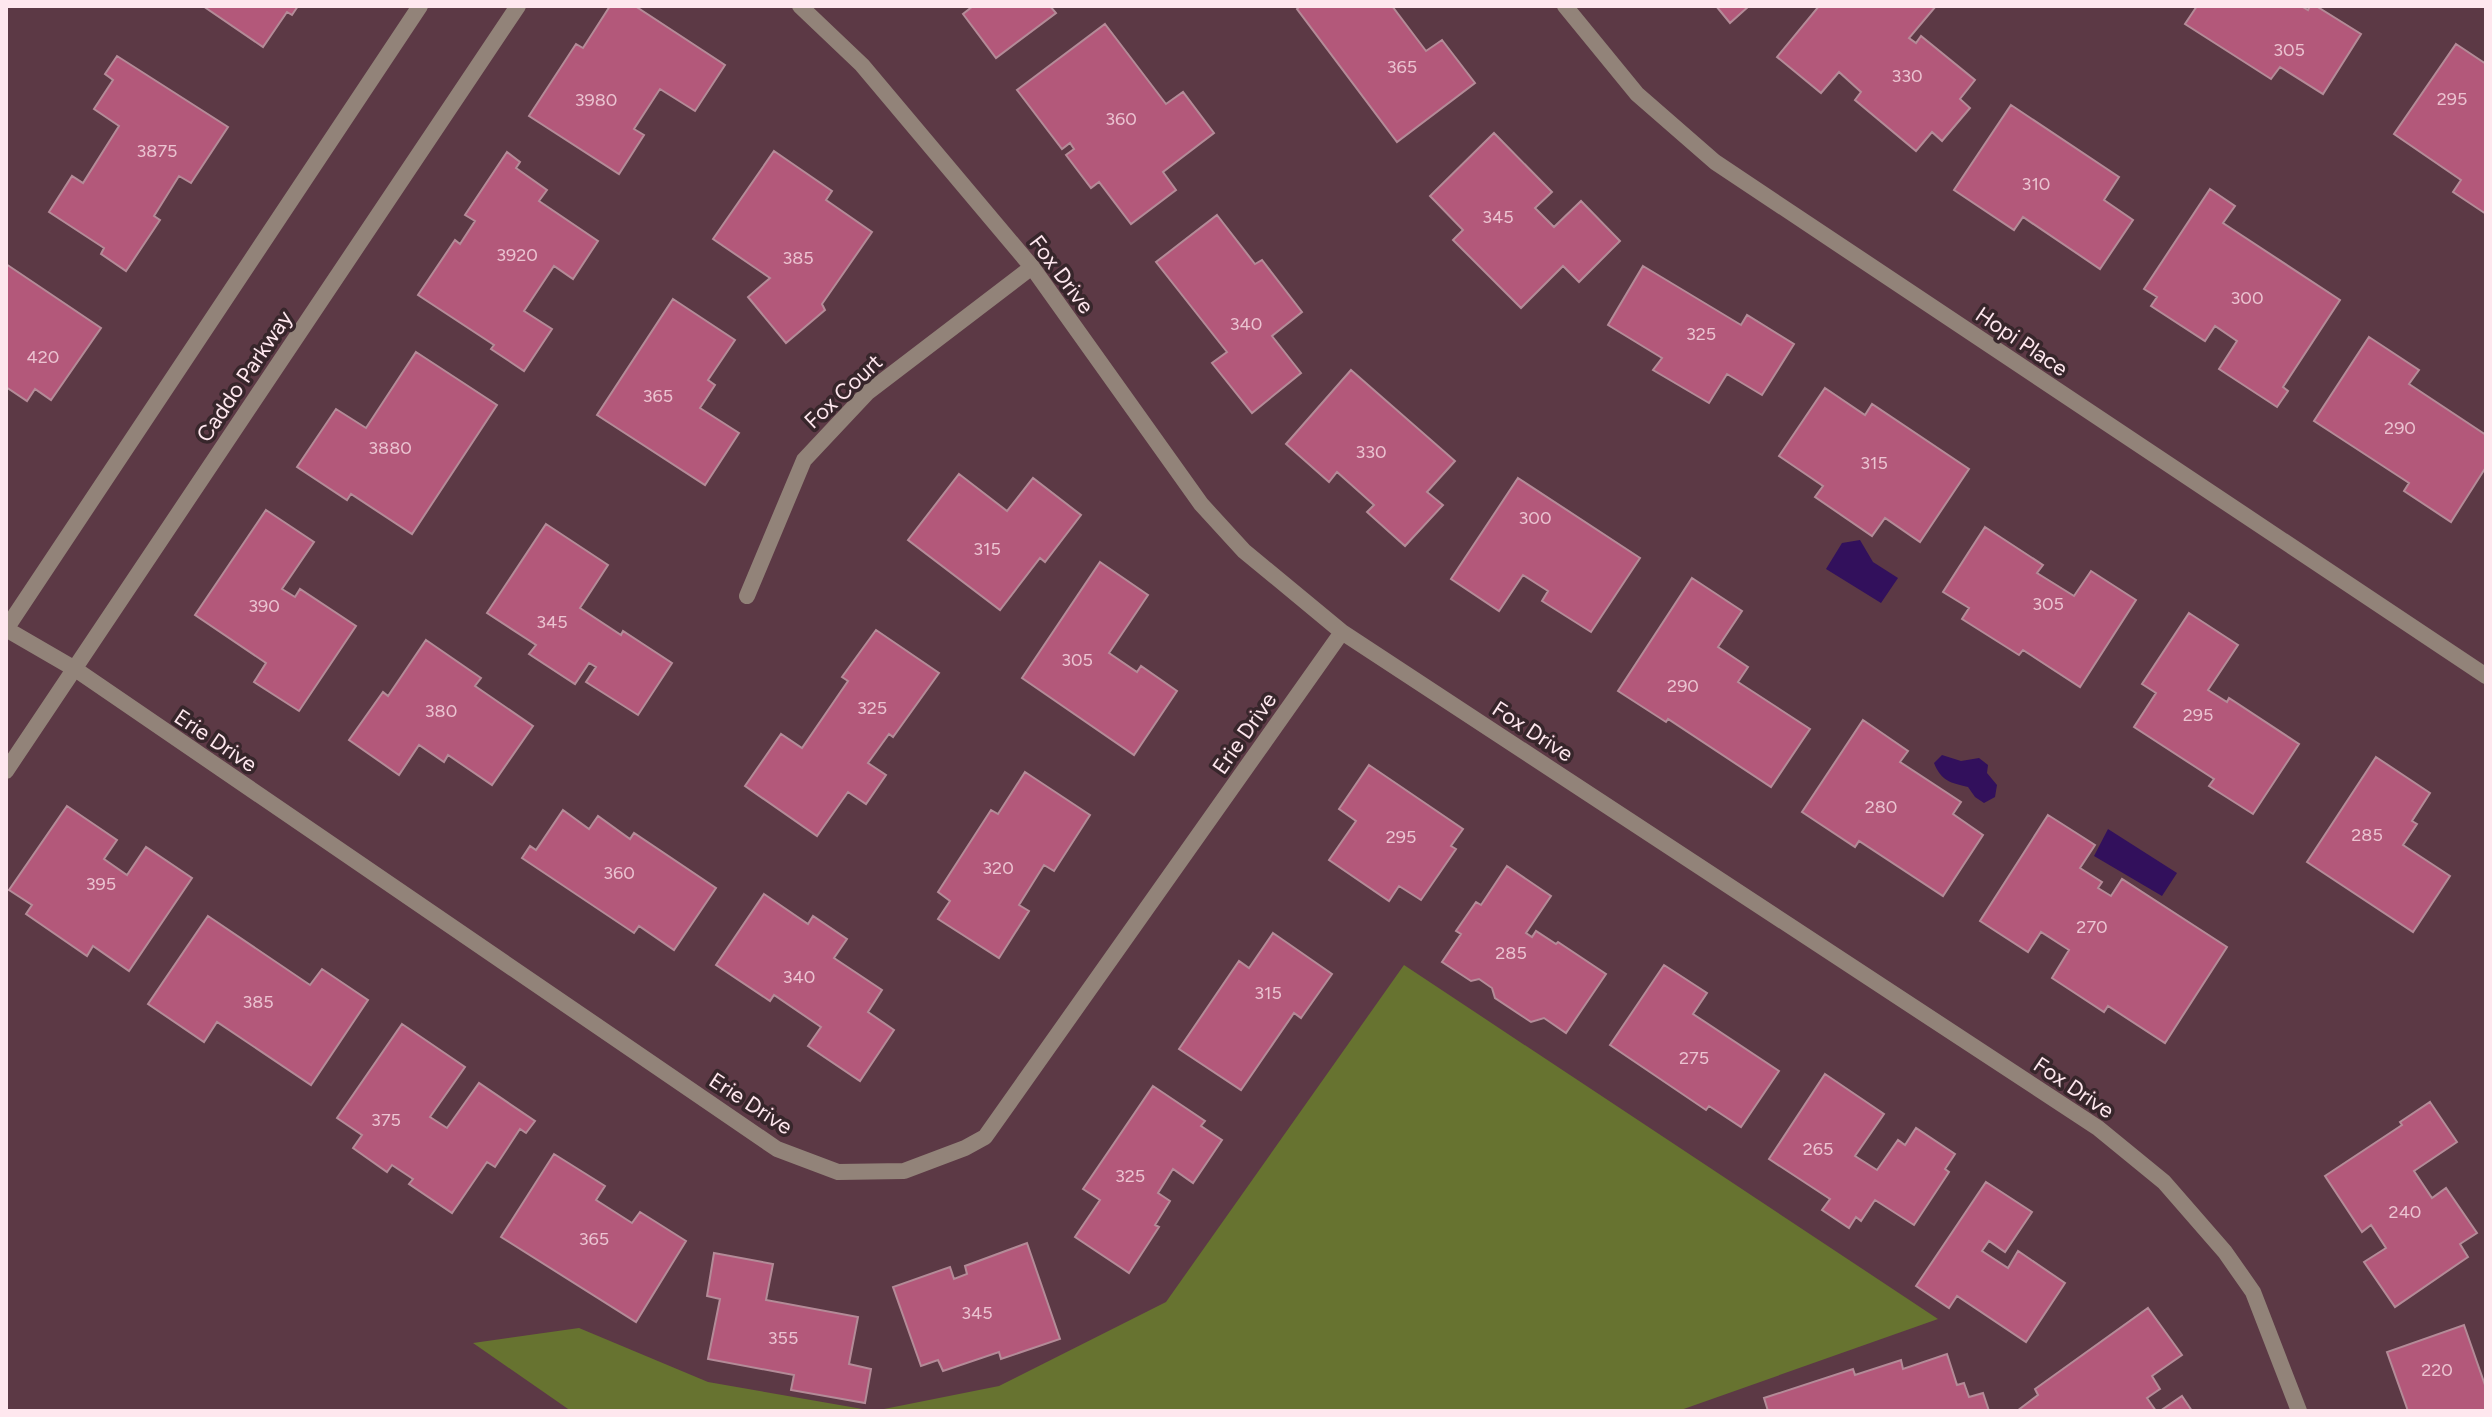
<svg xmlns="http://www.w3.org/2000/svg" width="2492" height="1417" viewBox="0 0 2492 1417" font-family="Figtree,sans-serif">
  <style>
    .green { fill: #677330 }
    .water { fill: #32105c }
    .building { fill: #b3587a; stroke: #b48b98; stroke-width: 2 }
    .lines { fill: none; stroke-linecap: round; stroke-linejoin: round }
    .minor { stroke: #928379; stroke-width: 16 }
    .labels { text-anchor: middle; stroke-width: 7; stroke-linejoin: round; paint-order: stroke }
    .number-label { font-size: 18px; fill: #ebc3d1 }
    .street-label { font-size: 22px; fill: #fee7ee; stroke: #37262b }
  </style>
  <rect width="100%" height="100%" fill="#5c3945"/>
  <!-- green -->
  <path class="green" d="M1404,965L1938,1319L1678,1411H571L473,1343L579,1328L708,1382L874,1411L999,1386L1166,1302Z"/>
  <!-- water -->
  <path class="water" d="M1860,540L1873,562L1898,578L1881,603L1826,569L1842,543Z
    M1942,755L1961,761L1979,758L1988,765L1987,773L1997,785L1995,797L1984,803L1975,797L1968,787C1951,783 1941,781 1934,763Z
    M2108,829L2177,873L2162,896L2094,856Z"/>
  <!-- building -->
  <path class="building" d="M203,6H298L292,15L287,12L263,47Z
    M610,6H635L725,65L695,111L660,89L634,129L644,135L619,174L529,116L576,44L583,48Z
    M973,6H1050L1056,13L996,58L963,14Z
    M1300,6H1392L1426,51L1442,40L1475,83L1397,142L1297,9Z
    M1716,6H1749L1730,23Z
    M1819,6H1936L1909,38L1916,43L1921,36L1975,80L1960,99L1970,108L1942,141L1932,132L1916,151L1855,100L1861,92L1839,72L1821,93L1777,57Z
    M2197,6H2301L2308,10L2310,6H2316L2361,34L2323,94L2280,67L2271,79L2185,24Z
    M1105,24L1166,104L1183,92L1214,133L1163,172L1176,190L1131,224L1099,182L1091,188L1066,155L1074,149L1070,143L1062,149L1017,90Z
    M2456,44L2486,64V214L2453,192L2461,180L2394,134Z
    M117,56L228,127L191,183L179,176L154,216L160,220L126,271L101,254L104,248L49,212L72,176L83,183L119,126L94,109L113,80L105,74Z
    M2011,105L2119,177L2104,200L2133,220L2100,269L2023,217L2014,230L1954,190Z
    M1494,133L1552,192L1535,208L1554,227L1581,201L1620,241L1579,282L1563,266L1521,308L1453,240L1463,230L1430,196Z
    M774,151L832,191L826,200L872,232L822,304L825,310L786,343L748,297L770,278L713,239Z
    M507,152L520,162L516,168L547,190L539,201L598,241L573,279L554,266L524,311L552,329L524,371L491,349L494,345L418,295L455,240L460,244L475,221L465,215Z
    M2210,189L2235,206L2223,223L2340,300L2283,387L2288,391L2277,407L2219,369L2237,341L2215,326L2205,341L2151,306L2157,297L2144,289Z
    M1217,215L1255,264L1262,260L1302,312L1272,336L1301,373L1252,413L1212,363L1227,352L1156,262Z
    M6,264L101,328L51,400L35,389L27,401L6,387Z
    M1643,266L1741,325L1747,315L1794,344L1762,395L1727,374L1709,403L1653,370L1662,358L1608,325Z
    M673,299L735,340L708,380L715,385L700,408L739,433L705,485L597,415Z
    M2369,337L2419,370L2409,384L2486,435V467L2451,522L2404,491L2409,483L2314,421Z
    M416,352L497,405L412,534L351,494L347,500L297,467L336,409L366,428Z
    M1351,370L1455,461L1427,492L1443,505L1405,546L1367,512L1374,505L1337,472L1329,482L1286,444Z
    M1825,388L1865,415L1872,404L1969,469L1920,542L1885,518L1872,536L1815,497L1823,486L1779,456Z
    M959,474L1007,511L1033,478L1081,515L1045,562L1040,558L1000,610L908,540Z
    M1518,478L1640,558L1591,632L1542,601L1548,591L1523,575L1499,611L1451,579Z
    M266,510L314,542L282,589L295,597L300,589L356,626L299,711L254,682L266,663L195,615Z
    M546,524L608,565L580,608L621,635L623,631L672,663L638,715L586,682L596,667L589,663L575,684L529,654L536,645L487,613Z
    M1985,527L2043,565L2037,573L2074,596L2091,571L2136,600L2080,687L2023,650L2019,655L1962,619L1969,608L1943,592Z
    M1100,562L1148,595L1109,653L1137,672L1141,666L1177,691L1134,755L1022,678Z
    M1692,578L1742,611L1718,647L1748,667L1738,682L1810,729L1771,787L1668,719L1666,722L1618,691Z
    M2189,613L2238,645L2208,690L2227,702L2229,698L2299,744L2253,814L2209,786L2214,779L2134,727L2156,693L2142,684Z
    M876,630L939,673L893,737L889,734L868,763L886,775L866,804L848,792L817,836L745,786L781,734L802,748L848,681L842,677Z
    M426,640L481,678L475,686L533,726L492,785L448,755L444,762L419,745L399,775L349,740L383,692L388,696Z
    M1863,720L1908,751L1900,762L1961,802L1953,814L1983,835L1943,896L1859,841L1855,847L1802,812Z
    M2376,757L2430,793L2412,821L2417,824L2403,845L2450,876L2413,932L2307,862Z
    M1369,765L1463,829L1451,846L1456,849L1421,900L1399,886L1389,901L1329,860L1356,821L1339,809Z
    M1025,772L1090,815L1054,871L1044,865L1019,905L1029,911L999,958L938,919L950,901L938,892L991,810L998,814Z
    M67,806L117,840L104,859L127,875L146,847L192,878L129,971L93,946L87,956L26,914L32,905L9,890Z
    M563,810L589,829L598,816L630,839L634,833L716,888L674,950L639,926L634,933L522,858L530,846L536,850Z
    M2048,815L2095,845L2080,868L2102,882L2098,888L2111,896L2122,879L2227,947L2165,1043L2108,1006L2104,1012L2052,978L2069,950L2041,932L2028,952L1980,921Z
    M1507,866L1551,896L1526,933L1532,937L1536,931L1556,944L1558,942L1606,974L1566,1033L1544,1018L1531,1022L1495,998L1492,988L1479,979L1471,981L1442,962L1461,934L1456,931L1476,902L1481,905Z
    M764,894L808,924L813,916L847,939L834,958L882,990L868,1012L894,1030L860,1081L808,1046L821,1027L774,995L770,1001L716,965Z
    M208,916L310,985L322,969L368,1000L311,1085L217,1022L204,1042L148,1004Z
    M1273,933L1332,974L1301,1018L1294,1013L1241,1090L1179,1049L1239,961L1249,968Z
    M1664,965L1707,993L1693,1014L1779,1071L1741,1127L1709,1106L1706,1110L1610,1045Z
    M402,1024L465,1067L430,1117L447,1128L479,1083L535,1121L526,1133L520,1129L495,1167L487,1162L452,1213L409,1184L413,1179L392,1165L387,1172L353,1148L362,1135L337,1118Z
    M1825,1074L1884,1114L1855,1156L1877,1170L1898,1140L1905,1145L1916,1128L1955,1154L1945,1169L1949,1172L1914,1225L1875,1200L1861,1221L1856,1217L1849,1228L1822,1210L1830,1199L1769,1159Z
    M1153,1086L1205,1121L1201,1126L1222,1140L1193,1183L1173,1169L1158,1193L1170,1201L1155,1225L1159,1227L1129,1273L1075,1237L1100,1200L1083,1189Z
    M2430,1102L2457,1142L2414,1171L2432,1198L2446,1188L2477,1233L2460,1244L2468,1257L2395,1307L2364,1262L2386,1248L2371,1225L2362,1232L2325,1176L2402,1125L2400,1122Z
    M554,1154L605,1186L596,1200L632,1223L640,1212L686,1241L636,1322L501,1237Z
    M1986,1182L2032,1212L2005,1252L1989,1241L1982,1251L2008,1268L2018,1251L2065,1283L2026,1342L1957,1296L1949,1308L1916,1286Z
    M1027,1243L1060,1339L1001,1359L999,1352L943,1371L938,1360L921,1366L893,1287L950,1267L954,1279L967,1274L965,1266Z
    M714,1253L773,1264L766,1300L858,1317L849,1364L871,1369L865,1403L791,1390L794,1375L708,1359L720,1299L707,1296Z
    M2148,1308L2182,1355L2152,1376L2160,1389L2147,1398L2156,1411H2017L2038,1395L2035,1389Z
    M2464,1325L2486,1388V1411H2408L2387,1352Z
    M1947,1354L1957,1385L1964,1383L1969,1397L1983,1393L1989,1411H1768L1764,1398L1853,1369L1855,1375L1901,1360L1903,1369Z
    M2182,1396L2192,1411H2160Z"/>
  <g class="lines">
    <!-- minor -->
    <path class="minor" d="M800,6L862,65L1032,267L1201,504L1244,551L1342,632L2098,1128L2164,1182L2225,1252L2253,1292L2299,1411
      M1565,6L1637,94L1715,162L2486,676
      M747,596L804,460L867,393L1032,267
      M6,629L75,669L777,1149L838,1172L904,1171L965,1148L985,1137L1342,632
      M6,629L420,6
      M6,771L518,6"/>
  </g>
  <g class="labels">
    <!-- number labels -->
    <g class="number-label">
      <text x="2289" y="56">305</text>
      <text x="1402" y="73">365</text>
      <text x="1907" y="82">330</text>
      <text x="2452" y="105">295</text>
      <text x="596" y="106">3980</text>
      <text x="1121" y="125">360</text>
      <text x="157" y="157">3875</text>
      <text x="2036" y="190">310</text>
      <text x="1498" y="223">345</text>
      <text x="517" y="261">3920</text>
      <text x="798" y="264">385</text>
      <text x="2247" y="304">300</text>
      <text x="1246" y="330">340</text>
      <text x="1701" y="340">325</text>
      <text x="43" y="363">420</text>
      <text x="658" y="402">365</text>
      <text x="2400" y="434">290</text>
      <text x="390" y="454">3880</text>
      <text x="1371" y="458">330</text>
      <text x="1874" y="469">315</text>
      <text x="1535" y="524">300</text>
      <text x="987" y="555">315</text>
      <text x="2048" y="610">305</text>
      <text x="264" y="612">390</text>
      <text x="552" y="628">345</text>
      <text x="1077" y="666">305</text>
      <text x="1683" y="692">290</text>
      <text x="872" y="714">325</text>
      <text x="441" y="717">380</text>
      <text x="2198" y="721">295</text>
      <text x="1881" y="813">280</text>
      <text x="2367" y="841">285</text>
      <text x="1401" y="843">295</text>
      <text x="998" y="874">320</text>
      <text x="619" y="879">360</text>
      <text x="101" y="890">395</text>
      <text x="2092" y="933">270</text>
      <text x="1511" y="959">285</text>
      <text x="799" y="983">340</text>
      <text x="1268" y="999">315</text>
      <text x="258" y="1008">385</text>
      <text x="1694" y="1064">275</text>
      <text x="386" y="1126">375</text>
      <text x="1818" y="1155">265</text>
      <text x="1130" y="1182">325</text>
      <text x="2405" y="1218">240</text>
      <text x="594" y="1245">365</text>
      <text x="977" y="1319">345</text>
      <text x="783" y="1344">355</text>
      <text x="2437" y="1376">220</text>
    </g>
    <!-- street labels -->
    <g class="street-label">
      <text transform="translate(1062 274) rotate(53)" y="8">Fox Drive</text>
      <text transform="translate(2022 341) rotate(34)" y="8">Hopi Place</text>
      <text transform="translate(244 376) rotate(-56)" y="8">Caddo Parkway</text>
      <text transform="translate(843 391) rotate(-43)" y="8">Fox Court</text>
      <text transform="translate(1533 731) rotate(33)" y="8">Fox Drive</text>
      <text transform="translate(1244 733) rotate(-55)" y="8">Erie Drive</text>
      <text transform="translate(216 740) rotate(34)" y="8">Erie Drive</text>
      <text transform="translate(2074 1087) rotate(34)" y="8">Fox Drive</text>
      <text transform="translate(751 1103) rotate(33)" y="8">Erie Drive</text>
    </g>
  </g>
  <!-- border -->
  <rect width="2492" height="1417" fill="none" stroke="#fee7ee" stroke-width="16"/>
</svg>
